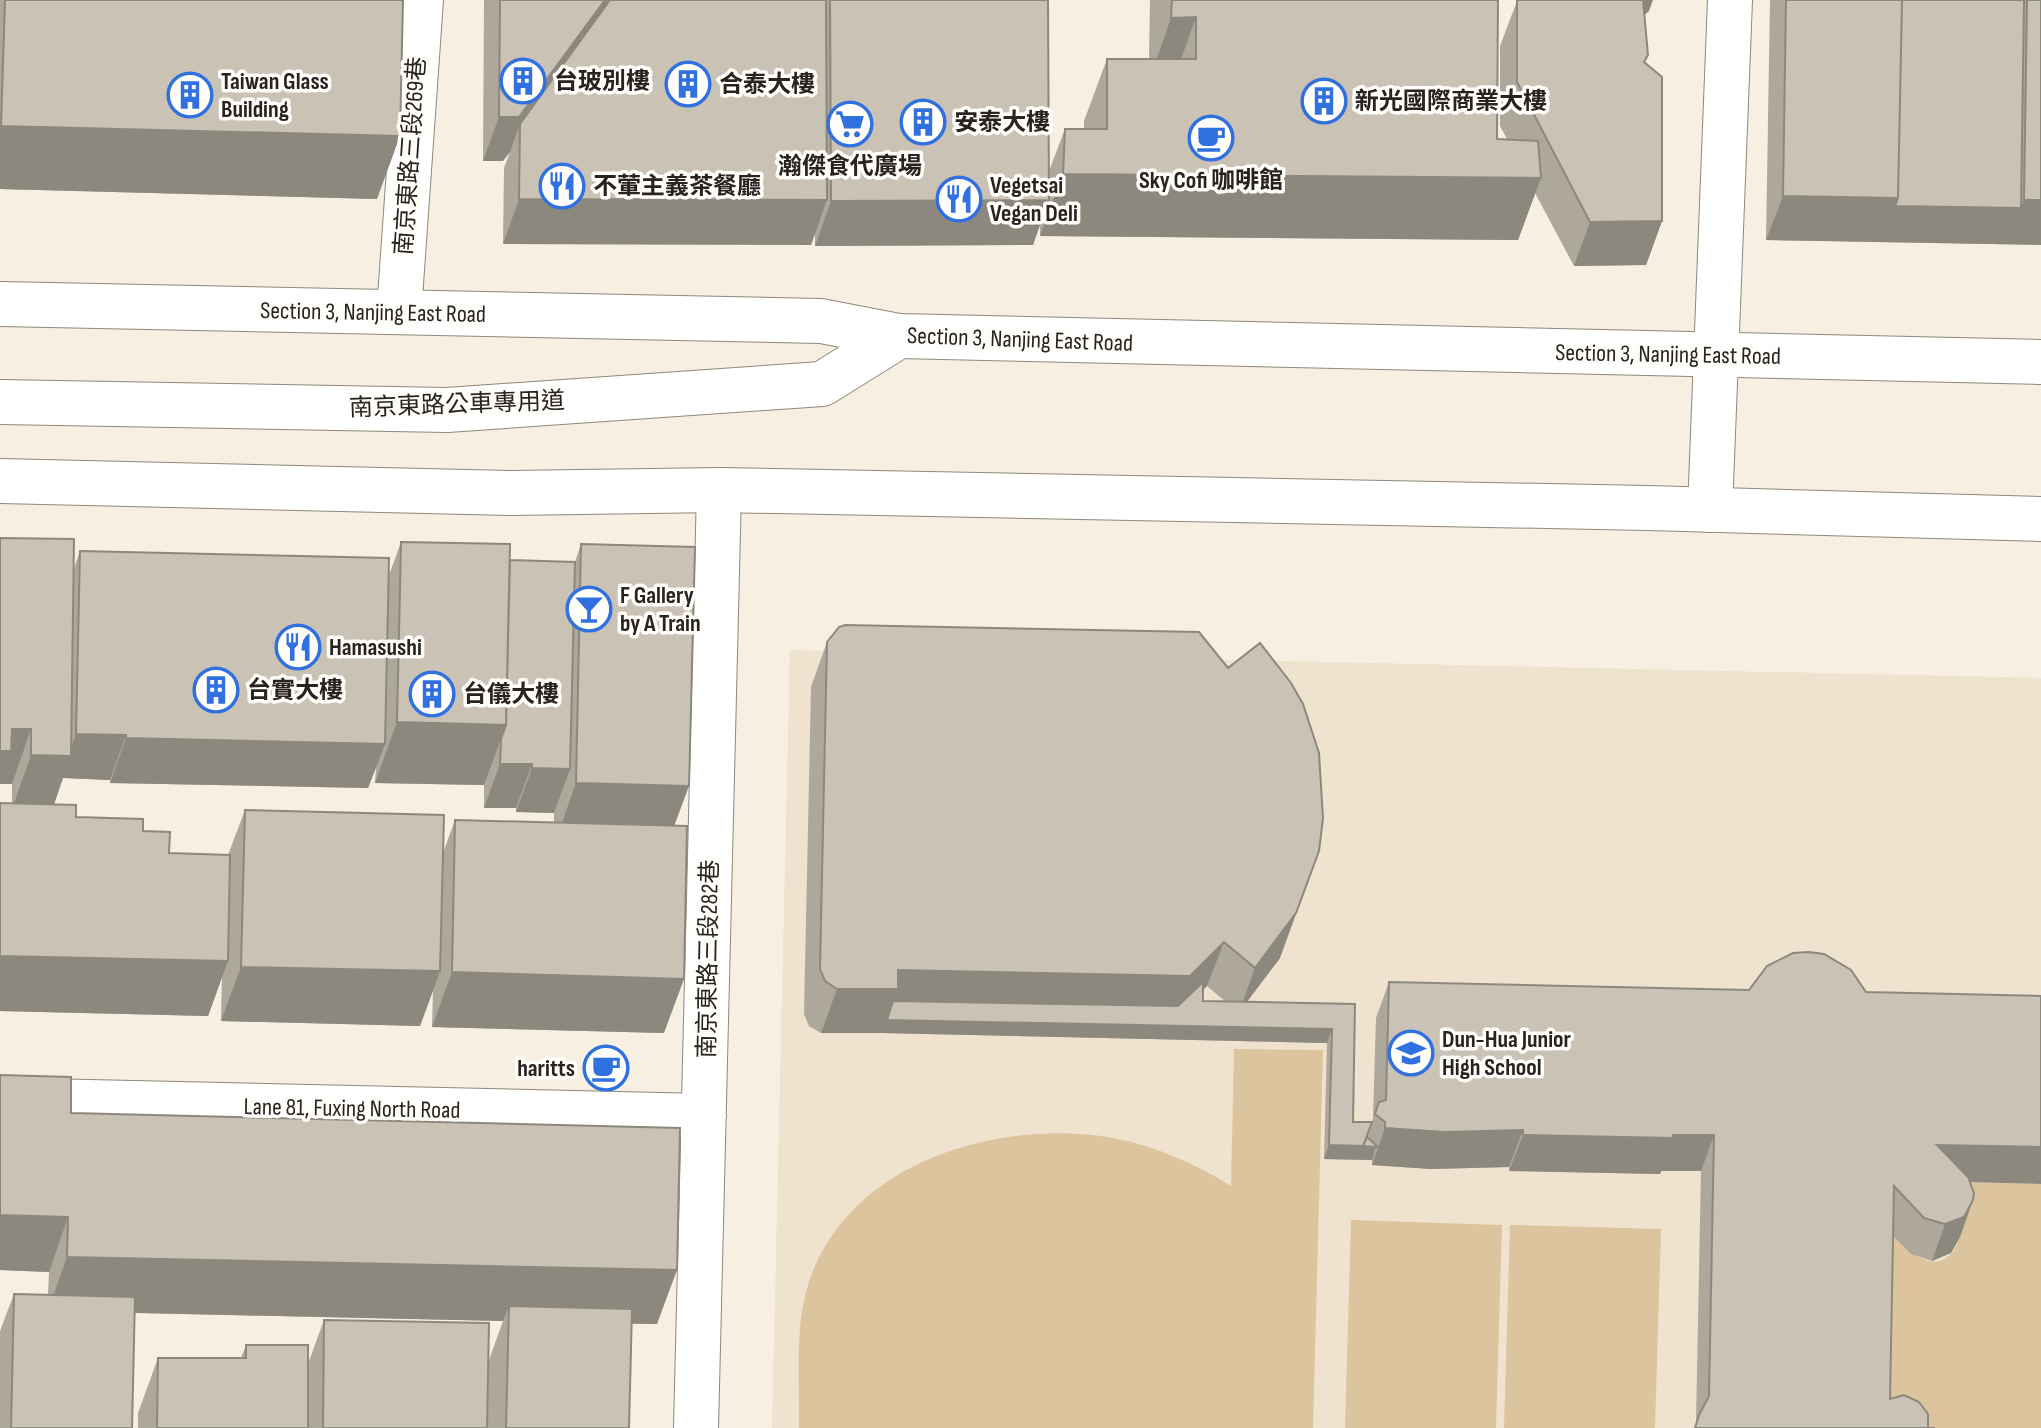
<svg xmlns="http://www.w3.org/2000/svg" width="2041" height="1428" viewBox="0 0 2041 1428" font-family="'Sofia Sans Condensed','Noto Sans TC',sans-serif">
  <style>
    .built { fill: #efe2ce }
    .green { fill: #dcc59e }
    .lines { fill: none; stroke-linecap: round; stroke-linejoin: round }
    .minor-casing { stroke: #90887b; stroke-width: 46 }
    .major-casing { stroke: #90887b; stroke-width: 46 }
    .minor { stroke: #fff; stroke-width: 44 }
    .major { stroke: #fff; stroke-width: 44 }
    .wall { fill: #aea79b; fill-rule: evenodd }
    .shaded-wall { fill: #8d887e }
    .building { fill: #cac2b4; stroke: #8d887e; stroke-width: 2 }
    .labels { text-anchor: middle; stroke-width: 7; stroke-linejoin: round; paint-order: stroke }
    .poi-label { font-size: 24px; font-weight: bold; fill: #27231e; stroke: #fffdfa; text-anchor: start }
    .street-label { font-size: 24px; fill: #27231e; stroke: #fffdfa }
  </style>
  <rect width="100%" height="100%" fill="#f7efe1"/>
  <!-- built -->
  <path class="built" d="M790,650L2041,678V1428H772Z"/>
  <!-- green -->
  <path class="green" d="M1234,1049L1323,1050L1313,1428H799C800,1377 793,1319 813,1271C857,1162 993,1122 1101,1136C1146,1142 1193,1162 1231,1186Z
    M1924,1181L2041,1184V1428H1877L1881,1223C1901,1244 1941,1290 1960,1237Z
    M1351,1220L1502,1225L1496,1428H1345Z
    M1510,1225L1661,1229L1655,1428H1504Z"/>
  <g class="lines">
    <!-- minor casing -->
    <g class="minor-casing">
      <path id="minor" d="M399,312L421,0
        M0,402L447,410L822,384L899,336
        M1710,510L1730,0
        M0,1100L704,1116
        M696,1428L719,490"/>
    </g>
    <!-- major casing -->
    <g class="major-casing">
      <path id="major" d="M0,304L821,321L899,336L2041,362
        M0,481L511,493L719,490L1647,508L2041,519"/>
    </g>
    <!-- minor -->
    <use href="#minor" class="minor"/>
    <!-- major -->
    <use href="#major" class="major"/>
  </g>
  <!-- wall -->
  <path class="wall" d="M0,0H403L377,199L0,189Z
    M484,0H1048L1049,171L1065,129H1084V121L1107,59H1149L1150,0H1498L1497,139H1507L1500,126V46L1517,1L1649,11L1645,14V63L1662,221L1646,265L1574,266L1535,193L1518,240L1040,236V224L1033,245L815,246V234L811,245L503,244L504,168L510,152L503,161H483Z
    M1770,0H2041V245L1766,240Z
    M401,542L510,560L575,562L581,544L675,825L664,1033L432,1027L433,991L420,1026L221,1021L222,977L208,1016L0,1011V803H12V784H0L80,551L388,578ZM376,768L375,783L484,785V784V808H516V812L554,813V811V823L455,820L443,853L245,810L228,855L169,853L143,831L76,817L54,804L63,778L110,780V783L368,788Z
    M827,642L1280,958L1247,1002L1355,1004L1353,1122H1372L1373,1118L1376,1018L1389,982L1970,1182L1973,1200L1960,1237L1951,1253L1932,1261L1911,1254L1893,1236L1890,1399L1928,1428H1935H1694L1696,1423L1701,1171H1661L1660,1174L1509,1171V1167L1431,1169L1372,1165V1160L1324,1159L1327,1043L882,1033H821L809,1026L804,1014L811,687ZM1207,986L1226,1002L1203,1001V990Z
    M0,1075L71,1113L657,1324H632L629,1428H487L489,1360L503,1321L135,1313L132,1428H0V1331L14,1294L48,1295L49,1272L0,1270Z
    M324,1320L487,1428H138V1413L158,1358H241L246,1345L308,1364Z"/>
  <!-- shaded-wall -->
  <path class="shaded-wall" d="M605,0H622L520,124L510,152L503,161H483L499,117Z
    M1637,0H1653L1649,11L1626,31Z
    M1196,17L1174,79L1149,81L1171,18Z
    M1,126L400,136L377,199L0,189V130Z
    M1063,174L1541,178L1518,240L1040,236Z
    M1783,196L1898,198L2021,208L2024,200H2041V245L1766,240Z
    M519,199L827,200L811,245L503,244Z
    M1049,200L1033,245L815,246L831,201Z
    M1662,221L1646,265L1574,266L1590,222Z
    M397,722L506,725L484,785L375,783Z
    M12,729H31L12,784H0V751Z
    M76,734L126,735L110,780L63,778L52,810L12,809L31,755L68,756Z
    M126,738L385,744L368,788L110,783Z
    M500,764H532L516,808H484Z
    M532,768L570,769L554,813L516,812Z
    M576,783L689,786L666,848L554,845Z
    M1319,851L1280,958L1239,1012L1255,968Z
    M1224,942L1207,986L1174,1020L1332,1029L1327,1043L882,1033H821L837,989L898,970Z
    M0,956L228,961L208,1016L0,1011Z
    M241,967L440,971L420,1026L221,1021Z
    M452,972L684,979L664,1033L432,1027Z
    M1385,1128L1523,1130L1509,1167L1431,1169L1372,1165Z
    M1523,1135H1714L1701,1171H1661L1660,1174L1509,1171Z
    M1329,1145L1376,1146L1372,1160L1324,1159Z
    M1937,1145L2041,1147V1184L1924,1181Z
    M1973,1200L1960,1237L1951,1253L1932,1261L1945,1224Z
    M0,1215L68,1217L49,1272L0,1270Z
    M67,1257L677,1270L657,1324L508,1321L509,1306L503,1321L48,1311Z"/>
  <!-- building -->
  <path class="building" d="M5,0H403L400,136L1,126Z
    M500,0H605L519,117H499Z
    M610,0H826L827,200L519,199L520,124Z
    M830,0H1048L1049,200L831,201Z
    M1172,0H1498L1497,139L1538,141L1541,178L1063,174L1065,129H1107V59H1196V17L1171,18Z
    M1517,0H1643L1648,55L1644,62L1662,77V221L1590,222L1517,82Z
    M1786,0H1902L1898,198L1783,196Z
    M1902,0H2024L2021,208L1895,206L1898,198Z
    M2027,0H2041V200H2024Z
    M0,538L74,539L71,756L31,755V729H12L11,751H0Z
    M401,542L510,544L506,725L397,722Z
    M581,544L695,547L689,786L576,783Z
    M80,551L389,558L385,744L126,738V735L76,734Z
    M510,560L575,562L570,769L532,768V764H500L501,739L506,725Z
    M845,625L1199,632L1228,668L1260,643L1291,683L1303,704L1319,753L1323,818L1319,851L1296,913L1255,968L1224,942L1190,976L898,970V989H837L825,981L820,969L827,642L839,627Z
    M0,803L76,805V817L143,819V831L170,832L169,853L230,855L228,961L0,956Z
    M245,810L444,815L440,971L241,967Z
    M455,820L687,826L684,979L452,972Z
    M1809,952L1824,954L1851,970L1866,992L2041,996V1147L1937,1145L1968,1177L1974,1193L1973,1200L1964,1217L1945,1224L1924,1218L1894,1186L1890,1399L1904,1395L1919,1402L1928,1414V1428H1935H1695L1699,1415L1709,1396L1714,1135H1673V1138L1523,1135V1130L1444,1132L1385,1128V1122L1375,1114L1379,1102L1386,1100L1389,982L1749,990L1767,966L1793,953Z
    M1203,982V1001L1355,1004L1353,1122H1372L1363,1146L1329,1145L1332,1029L887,1020L893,1001L1178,1006Z
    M0,1075L71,1077V1113L680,1128L677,1270L67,1257L68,1217L0,1215Z
    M1367,1137L1378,1147L1363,1146Z
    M14,1294L135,1297L132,1428H11Z
    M509,1306L632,1309L629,1428H506Z
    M324,1320L489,1323L487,1428H323Z
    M246,1345H308V1428H157L158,1358H246Z"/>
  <!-- icons -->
  <defs>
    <g id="building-ring" transform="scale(2.3)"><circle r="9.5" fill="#fffdfa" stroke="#3071df" stroke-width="1.5"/><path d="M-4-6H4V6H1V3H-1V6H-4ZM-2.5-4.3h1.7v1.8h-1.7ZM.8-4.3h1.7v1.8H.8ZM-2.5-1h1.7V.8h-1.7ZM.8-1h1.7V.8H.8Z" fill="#3071df"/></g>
    <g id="supermarket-ring" transform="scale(2.3)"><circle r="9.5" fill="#fffdfa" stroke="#3071df" stroke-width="1.5"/><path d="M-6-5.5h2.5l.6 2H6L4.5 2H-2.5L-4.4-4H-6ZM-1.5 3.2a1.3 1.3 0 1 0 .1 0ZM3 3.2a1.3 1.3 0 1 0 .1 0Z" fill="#3071df"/></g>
    <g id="cafe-ring" transform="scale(2.3)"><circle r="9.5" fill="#fffdfa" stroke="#3071df" stroke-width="1.5"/><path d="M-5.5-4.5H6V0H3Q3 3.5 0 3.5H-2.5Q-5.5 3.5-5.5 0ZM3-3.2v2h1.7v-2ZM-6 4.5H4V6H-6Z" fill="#3071df"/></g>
    <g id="restaurant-ring" transform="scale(2.3)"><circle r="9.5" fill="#fffdfa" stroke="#3071df" stroke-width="1.5"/><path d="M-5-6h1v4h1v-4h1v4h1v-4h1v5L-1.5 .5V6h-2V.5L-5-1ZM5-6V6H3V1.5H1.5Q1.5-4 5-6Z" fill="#3071df"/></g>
    <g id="bar-ring" transform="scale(2.3)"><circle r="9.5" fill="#fffdfa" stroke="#3071df" stroke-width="1.5"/><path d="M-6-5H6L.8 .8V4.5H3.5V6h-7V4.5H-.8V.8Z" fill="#3071df"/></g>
    <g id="school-ring" transform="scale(2.3)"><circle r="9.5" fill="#fffdfa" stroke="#3071df" stroke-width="1.5"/><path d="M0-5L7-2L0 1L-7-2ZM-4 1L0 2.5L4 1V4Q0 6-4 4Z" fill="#3071df"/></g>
  </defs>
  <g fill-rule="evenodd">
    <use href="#building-ring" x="523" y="81"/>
    <use href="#building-ring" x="688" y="84"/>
    <use href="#building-ring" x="190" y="95"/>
    <use href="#building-ring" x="1324" y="101"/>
    <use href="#building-ring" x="923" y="122"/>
    <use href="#supermarket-ring" x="850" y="124"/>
    <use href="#cafe-ring" x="1211" y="138"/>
    <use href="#restaurant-ring" x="562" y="186"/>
    <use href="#restaurant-ring" x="959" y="199"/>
    <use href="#bar-ring" x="589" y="609"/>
    <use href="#restaurant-ring" x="298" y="647"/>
    <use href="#building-ring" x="216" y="690"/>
    <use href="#building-ring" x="432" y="694"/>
    <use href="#school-ring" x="1411" y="1053"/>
    <use href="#cafe-ring" x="606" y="1068"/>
  </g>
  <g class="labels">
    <!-- poi labels -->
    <g class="poi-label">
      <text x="221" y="89">Taiwan Glass<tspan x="221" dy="28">Building</tspan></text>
      <text x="554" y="89">台玻別樓</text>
      <text x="719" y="92">合泰大樓</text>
      <text x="1355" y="109">新光國際商業大樓</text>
      <text x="954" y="130">安泰大樓</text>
      <text x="850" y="174" text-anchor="middle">瀚傑食代廣場</text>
      <text x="1211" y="188" text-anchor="middle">Sky Cofi 咖啡館</text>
      <text x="990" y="193">Vegetsai<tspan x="990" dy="28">Vegan Deli</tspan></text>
      <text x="593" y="194">不葷主義茶餐廳</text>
      <text x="620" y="603">F Gallery<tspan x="620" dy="28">by A Train</tspan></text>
      <text x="329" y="655">Hamasushi</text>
      <text x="247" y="698">台實大樓</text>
      <text x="463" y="702">台儀大樓</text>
      <text x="1442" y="1047">Dun-Hua Junior<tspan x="1442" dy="28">High School</tspan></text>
      <text x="575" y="1076" text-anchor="end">haritts</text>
    </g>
    <!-- street labels -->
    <g class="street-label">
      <text transform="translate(410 156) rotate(-86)" y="8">南京東路三段269巷</text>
      <text transform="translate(373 312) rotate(1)" y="8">Section 3, Nanjing East Road</text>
      <text transform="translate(1020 339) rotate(2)" y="8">Section 3, Nanjing East Road</text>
      <text transform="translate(1668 354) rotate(1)" y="8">Section 3, Nanjing East Road</text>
      <text transform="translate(457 404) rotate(-2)" y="8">南京東路公車專用道</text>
      <text transform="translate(708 959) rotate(-89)" y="8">南京東路三段282巷</text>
      <text transform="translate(352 1108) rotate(1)" y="8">Lane 81, Fuxing North Road</text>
    </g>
  </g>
</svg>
